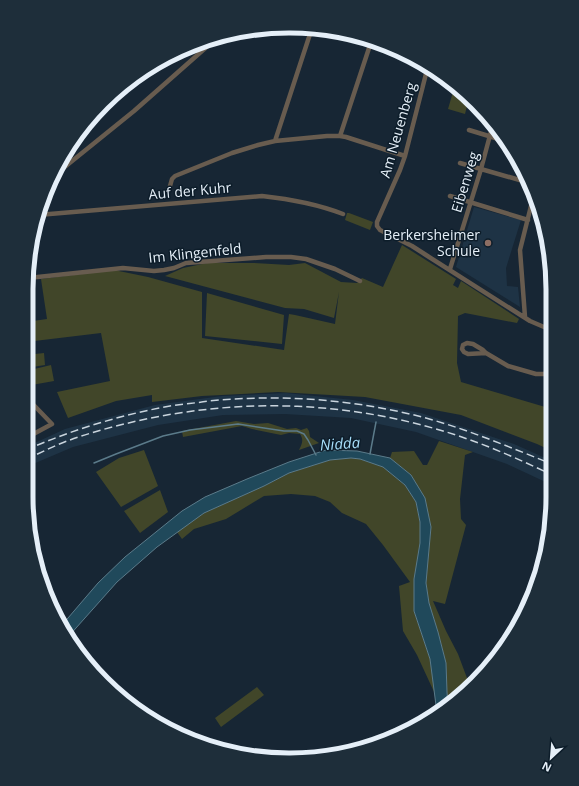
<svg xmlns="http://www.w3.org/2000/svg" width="579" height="786" viewBox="0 0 579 786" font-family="'Open Sans',sans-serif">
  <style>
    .built { fill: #1e3345 }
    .green { fill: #414629 }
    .water { fill: #20495b; stroke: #5b7b8a }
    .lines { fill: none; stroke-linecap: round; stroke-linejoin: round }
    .stream { stroke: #5b7b8a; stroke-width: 1.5 }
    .minor { stroke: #685c4f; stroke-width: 4.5 }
    .rail { stroke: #c9d4dd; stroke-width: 1.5; stroke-dasharray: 8 4; stroke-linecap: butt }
    .education-dot { fill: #8d6e63; stroke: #0d1d2a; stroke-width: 1.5 }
    .labels { text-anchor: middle; stroke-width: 3; stroke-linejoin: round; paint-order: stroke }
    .street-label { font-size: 14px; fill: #e5eff8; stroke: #0d1d2a }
    .poi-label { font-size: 14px; fill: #e5eff8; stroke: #0d1d2a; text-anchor: end }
    .water-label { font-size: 15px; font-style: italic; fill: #a7defa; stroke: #0d1d2a }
    .rim { fill: none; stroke: #e5eff8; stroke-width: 5 }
  </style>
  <rect width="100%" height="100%" fill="#172634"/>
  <!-- built -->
  <path class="built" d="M474,207L521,220L506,268L507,286L518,287L520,307L456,267Z
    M286,393L353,400L421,413L514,444L552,461V485L507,464L416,432L351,418L285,414L223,415L158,425L73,447L26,467V447L65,429L155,405L222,396Z"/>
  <!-- green -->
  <path class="green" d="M455,85L463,91L469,98L465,114L448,109Z
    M347,213H349L373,222L370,230L345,220Z
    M402,245L456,279L453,285L458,288L461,281L519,319L517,323L465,313L458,316L457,363L461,382L552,409V451L537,444L461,415L365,397L278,392L202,396L152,402V395L116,401L68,418L57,392L110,381L101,333L26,342V322L47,319L41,279L114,270L148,277L202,292V338L284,350L289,314L295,315L335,324L339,292L334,318L304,309L285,308L165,276L183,268L207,263H254L289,265L305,263L341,282L357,283L362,278L383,287Z
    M207,293L284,315L282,344L205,336Z
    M44,353L45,365L26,368V355Z
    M51,365L54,381L26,386V371Z
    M236,421L254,424L268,423L287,429L296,428L301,430L307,428L309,431L310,437L319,443L299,450C302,444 304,440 300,434L289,433L281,435L252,429L242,426L183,437L182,431Z
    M439,441L473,452L465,455L460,499L461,519L466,525L445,604L433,601L446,631L458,654L470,686L448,706L447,692L446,663L438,632L429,603L426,583L431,527L411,475L390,458L392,452L414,451L423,465H427Z
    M144,450L158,486L121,507L96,472L119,458Z
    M351,458L360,459L383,467L405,485L416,502L420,522V543L414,579V611L430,659L435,694L417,655L403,631L399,586L410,582L383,545L366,524L342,513L330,502L315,496L291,494L264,496L226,519L194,529L182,539L177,532L204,513L264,486L289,473L330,460Z
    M160,490L168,512L140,533L124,511Z
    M257,687L264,695L221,727L215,718Z"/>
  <!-- water -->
  <path class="water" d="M326,450L357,451L390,458L411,475L425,498L431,527L426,583L429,603L438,632L446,663L447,692L448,706L437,713L430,659L414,611V579L420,543V522L416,502L405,485L383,467L360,459L351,458L330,460L289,473L264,486L204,513L157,547L117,582L68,637L62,625L98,583L125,557L182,511L205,497L247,479L289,462Z"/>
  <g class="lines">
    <!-- stream -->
    <path class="stream" d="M370,454L376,422
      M94,463L116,454L163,436L190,430L238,424L284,431H297L304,434L308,440L316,455"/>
    <!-- minor -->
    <path class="minor" d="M428,66L405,156L400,170L377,222V226L380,230L412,246L426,255L530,321L551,330
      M469,130L505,141
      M340,136L372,39
      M275,141L311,31L313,28
      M460,163L530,183
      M56,174L134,111L219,36
      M170,186L172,179L175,176L232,153L258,145L275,141L327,136H340L346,137L405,156
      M450,196L528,220
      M38,215L262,196C290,199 317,204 343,214
      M450,269L481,169L493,124
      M28,278L123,268L154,271L164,270L174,268L186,263L266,257H291L306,259L335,269L360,281
      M525,317L520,250L534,194
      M486,353L468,354L464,352L462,349L463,345L467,343L473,344L483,350L486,353L508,366L536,374H544L551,369
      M26,438L52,424L26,397"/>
    <!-- rail -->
    <path class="rail" d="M26,450C72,430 120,415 170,406C183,404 196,403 209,401C280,394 352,399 422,417C467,429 509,447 552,464
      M26,459C41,453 55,445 70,440C92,432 115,426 137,421C239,398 343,401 443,431C480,442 517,458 552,475"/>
  </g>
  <!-- markers -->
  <circle class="education-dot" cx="488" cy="243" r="4"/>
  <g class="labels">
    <!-- street labels -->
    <g class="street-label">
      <text transform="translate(398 130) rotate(-74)" y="5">Am Neuenberg</text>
      <text transform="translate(465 182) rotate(-73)" y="5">Eibenweg</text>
      <text transform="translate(190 191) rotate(-5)" y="5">Auf der Kuhr</text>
      <text transform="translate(195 253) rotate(-6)" y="5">Im Klingenfeld</text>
    </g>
    <!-- poi labels -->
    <g class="poi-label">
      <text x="480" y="240">Berkersheimer<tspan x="480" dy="16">Schule</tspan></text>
    </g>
    <!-- water labels -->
    <g class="water-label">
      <text transform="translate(340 444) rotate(-4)" y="5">Nidda</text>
    </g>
  </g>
  <!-- crop -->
  <path d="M0 0H579V786H0ZM289 33H290A256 256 0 0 1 546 289V497A256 256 0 0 1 290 753H289A256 256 0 0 1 33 497V289A256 256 0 0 1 289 33Z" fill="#1e2e3a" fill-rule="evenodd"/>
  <path class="rim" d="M289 33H290A256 256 0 0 1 546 289V497A256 256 0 0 1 290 753H289A256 256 0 0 1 33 497V289A256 256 0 0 1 289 33Z"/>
  <!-- north arrow -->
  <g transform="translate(551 758) rotate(206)" stroke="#0d1d2a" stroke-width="3" paint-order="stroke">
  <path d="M0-3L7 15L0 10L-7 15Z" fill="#e5eff8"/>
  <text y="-6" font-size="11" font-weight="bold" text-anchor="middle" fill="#e5eff8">N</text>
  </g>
</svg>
